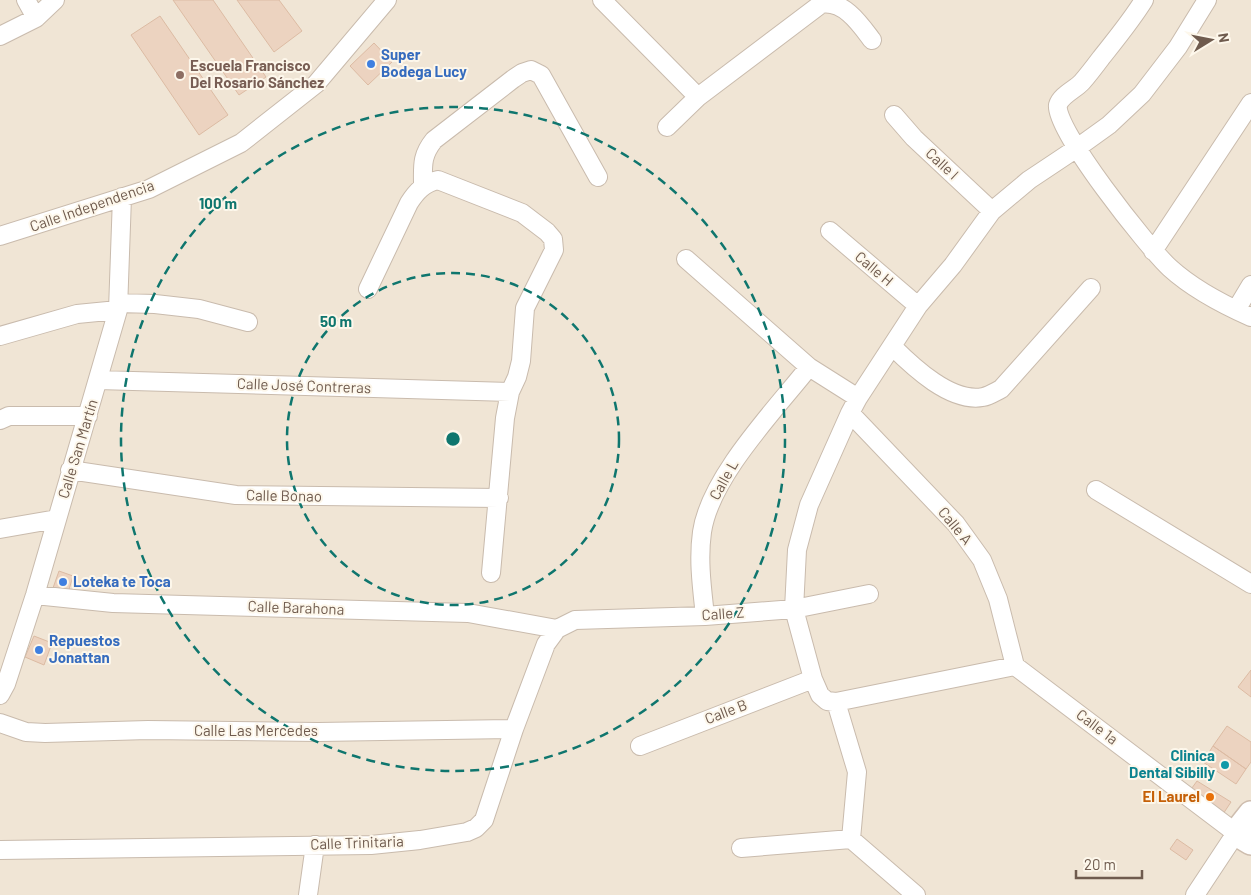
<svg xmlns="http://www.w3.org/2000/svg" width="1251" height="895" viewBox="0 0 1251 895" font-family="Barlow,sans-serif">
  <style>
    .residential { fill: #f0e5d5 }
    .building { fill: #ecd3c0; stroke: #dcbba3 }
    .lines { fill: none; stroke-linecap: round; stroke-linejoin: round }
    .minor-casing { stroke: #c9bbad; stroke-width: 20 }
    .secondary-casing { stroke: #cebdae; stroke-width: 28 }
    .minor { stroke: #fff; stroke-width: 18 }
    .secondary { stroke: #fff; stroke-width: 25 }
    .ring { fill: none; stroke: #0f766e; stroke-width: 2.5; stroke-dasharray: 9 6 }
    .shop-dot { fill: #3f7fe0; stroke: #fdf7eb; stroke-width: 2 }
    .education-dot { fill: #8d6e63; stroke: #fdf7eb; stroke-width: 2 }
    .culture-dot { fill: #0f9aa8; stroke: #fdf7eb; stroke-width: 2 }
    .food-dot { fill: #e8710a; stroke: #fdf7eb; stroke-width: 2 }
    .labels { text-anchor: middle; stroke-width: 4; stroke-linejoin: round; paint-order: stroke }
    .shop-label { font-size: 15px; font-weight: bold; fill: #366cbe; stroke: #fdf7eb; text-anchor: start }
    .education-label { font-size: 15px; font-weight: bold; fill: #785e54; stroke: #fdf7eb; text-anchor: start }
    .street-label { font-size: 15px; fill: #6f5b4e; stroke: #fdf7eb }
    .culture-label { font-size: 15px; font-weight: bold; fill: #0d838f; stroke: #fdf7eb; text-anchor: end }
    .food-label { font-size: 15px; font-weight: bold; fill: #c56008; stroke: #fdf7eb; text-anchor: end }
    .centre { fill: #0f766e; stroke: #fdf7eb; stroke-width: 2.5 }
    .ring-label { font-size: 15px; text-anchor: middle; font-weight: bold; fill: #0f766e; stroke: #fdf7eb; stroke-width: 4; stroke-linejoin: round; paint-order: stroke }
  </style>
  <rect width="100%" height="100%" fill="#f9f2e6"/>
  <!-- residential -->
  <path class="residential" d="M0,0H1251V895H0Z"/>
  <!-- building -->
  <path class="building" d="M173,0H213L266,77L239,95Z
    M237,0H279L302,31L274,52Z
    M160,16L228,115L199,135L131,35Z
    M374,43L392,62L368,85L350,66Z
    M59,571L73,576L68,593L53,588Z
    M34,636L52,643L44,665L25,657Z
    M1251,670V697L1238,687Z
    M1227,726L1251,742V762L1246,769L1213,746Z
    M1213,746L1246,769L1236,784L1203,762Z
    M1197,781L1231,802L1223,814L1189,792Z
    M1177,839L1193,850L1186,860L1170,849Z"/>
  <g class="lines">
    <!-- minor casing -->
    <g class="minor-casing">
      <path id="minor" d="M26,0L36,18
        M602,0L698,97
        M1144,0C1131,21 1116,39 1101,58C1095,66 1089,74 1082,82C1076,89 1061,95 1058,105C1053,128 1149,249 1170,268C1192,288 1224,305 1251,317
        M0,36L36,18L55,0
        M894,115L914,138L992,211
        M667,127L698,97L821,4C844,0 860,24 872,40
        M423,186C423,166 421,156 434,140L513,79L522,73L531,70L541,75L598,177
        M830,231L918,306
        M0,236L149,189L241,143L316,84L387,0
        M1153,251L1251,103
        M686,259L809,367L858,398
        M368,289L409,203C416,192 424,183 438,180L522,213L547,232L553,239L554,250L525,308L521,361L517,377L510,392L505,418L491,573
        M118,303L155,304L199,309L248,322
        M1236,310L1251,285
        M0,336L77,314L118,310
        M892,346C913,367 951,403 983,397C989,396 995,392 1001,389L1091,288
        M98,380L510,392
        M850,413L956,524L982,560L998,599L1015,666
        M0,420L9,416H88
        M70,470L236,495L499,498
        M1096,490L1251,584
        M0,529L57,519
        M35,595L113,603L468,613L557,629
        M705,616C702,588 698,560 702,532C710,477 775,410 809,367
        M1015,666L836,702L827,701L820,695L813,679L794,609L797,550L809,505L850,413L858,398L918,306L953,265L992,211L1029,180L1077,148L1109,125L1142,94L1178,47L1207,0
        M1015,666L1236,833L1195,895
        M0,695L6,684L35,595L118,310L122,197
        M836,702L857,772L851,839L916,895
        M0,723L26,732L45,733L148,730L318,732L514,729
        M640,746L813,679
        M741,848L851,839
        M0,850L371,845L420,840L467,832L476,828L484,820L514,729L546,644L557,629L575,620L705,616L794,609L869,594
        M308,895L315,845"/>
    </g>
    <!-- secondary casing -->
    <g class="secondary-casing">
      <path id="secondary" d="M1251,814L1236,833L1251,842"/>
    </g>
    <!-- minor -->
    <use href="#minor" class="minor"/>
    <!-- secondary -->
    <use href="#secondary" class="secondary"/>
  </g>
  <!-- distance rings -->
  <g class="ring">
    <circle cx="453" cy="439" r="166"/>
    <circle cx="453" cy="439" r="332"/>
  </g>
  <!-- markers -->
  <g class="shop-dot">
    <circle cx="371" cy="64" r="5"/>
    <circle cx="63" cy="582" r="5"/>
    <circle cx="39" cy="650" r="5"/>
  </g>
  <circle class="education-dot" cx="180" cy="75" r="5"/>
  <circle class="culture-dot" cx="1225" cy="765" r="5"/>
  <circle class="food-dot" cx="1210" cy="797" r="5"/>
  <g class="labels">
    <!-- shop labels -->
    <g class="shop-label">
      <text x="381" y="60">Super<tspan x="381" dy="17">Bodega Lucy</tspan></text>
      <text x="73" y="587">Loteka te Toca</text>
      <text x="49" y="646">Repuestos<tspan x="49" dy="17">Jonattan</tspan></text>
    </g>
    <!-- education labels -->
    <g class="education-label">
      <text x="190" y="71">Escuela Francisco<tspan x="190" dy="17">Del Rosario Sánchez</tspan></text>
    </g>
    <!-- street labels -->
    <g class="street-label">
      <text transform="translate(942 164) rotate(43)" y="5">Calle I</text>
      <text transform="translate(92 206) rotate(-19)" y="5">Calle Independencia</text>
      <text transform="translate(874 269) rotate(40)" y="5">Calle H</text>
      <text transform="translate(304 386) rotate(2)" y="5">Calle José Contreras</text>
      <text transform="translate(78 449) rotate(-73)" y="5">Calle San Martín</text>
      <text transform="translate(724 480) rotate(-61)" y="5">Calle L</text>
      <text transform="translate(284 496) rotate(1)" y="5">Calle Bonao</text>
      <text transform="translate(955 526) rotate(50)" y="5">Calle A</text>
      <text transform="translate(296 608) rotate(2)" y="5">Calle Barahona</text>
      <text transform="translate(723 614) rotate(-4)" y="5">Calle Z</text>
      <text transform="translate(726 712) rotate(-21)" y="5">Calle B</text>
      <text transform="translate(1097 727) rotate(37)" y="5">Calle 1a</text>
      <text x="256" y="736">Calle Las Mercedes</text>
      <text transform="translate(357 843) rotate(-2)" y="5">Calle Trinitaria</text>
    </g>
    <!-- culture labels -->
    <g class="culture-label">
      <text x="1215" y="761">Clinica<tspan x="1215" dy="17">Dental Sibilly</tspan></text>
    </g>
    <!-- food labels -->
    <g class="food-label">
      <text x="1200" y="802">El Laurel</text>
    </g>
  </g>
  <circle cx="453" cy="439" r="8" class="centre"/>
  <g class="ring-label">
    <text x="218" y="209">100 m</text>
    <text x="336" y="327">50 m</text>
  </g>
  <!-- north arrow -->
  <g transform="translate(1211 40) rotate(80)" stroke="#fdf7eb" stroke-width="4" paint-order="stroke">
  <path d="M0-4L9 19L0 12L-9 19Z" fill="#6f5b4e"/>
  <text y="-8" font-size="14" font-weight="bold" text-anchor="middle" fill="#6f5b4e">N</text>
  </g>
  <!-- scale -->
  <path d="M1076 870v8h66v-8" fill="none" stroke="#6f5b4e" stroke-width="2.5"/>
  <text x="1084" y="870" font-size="15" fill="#6f5b4e" stroke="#fdf7eb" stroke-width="4" paint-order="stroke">20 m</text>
</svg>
